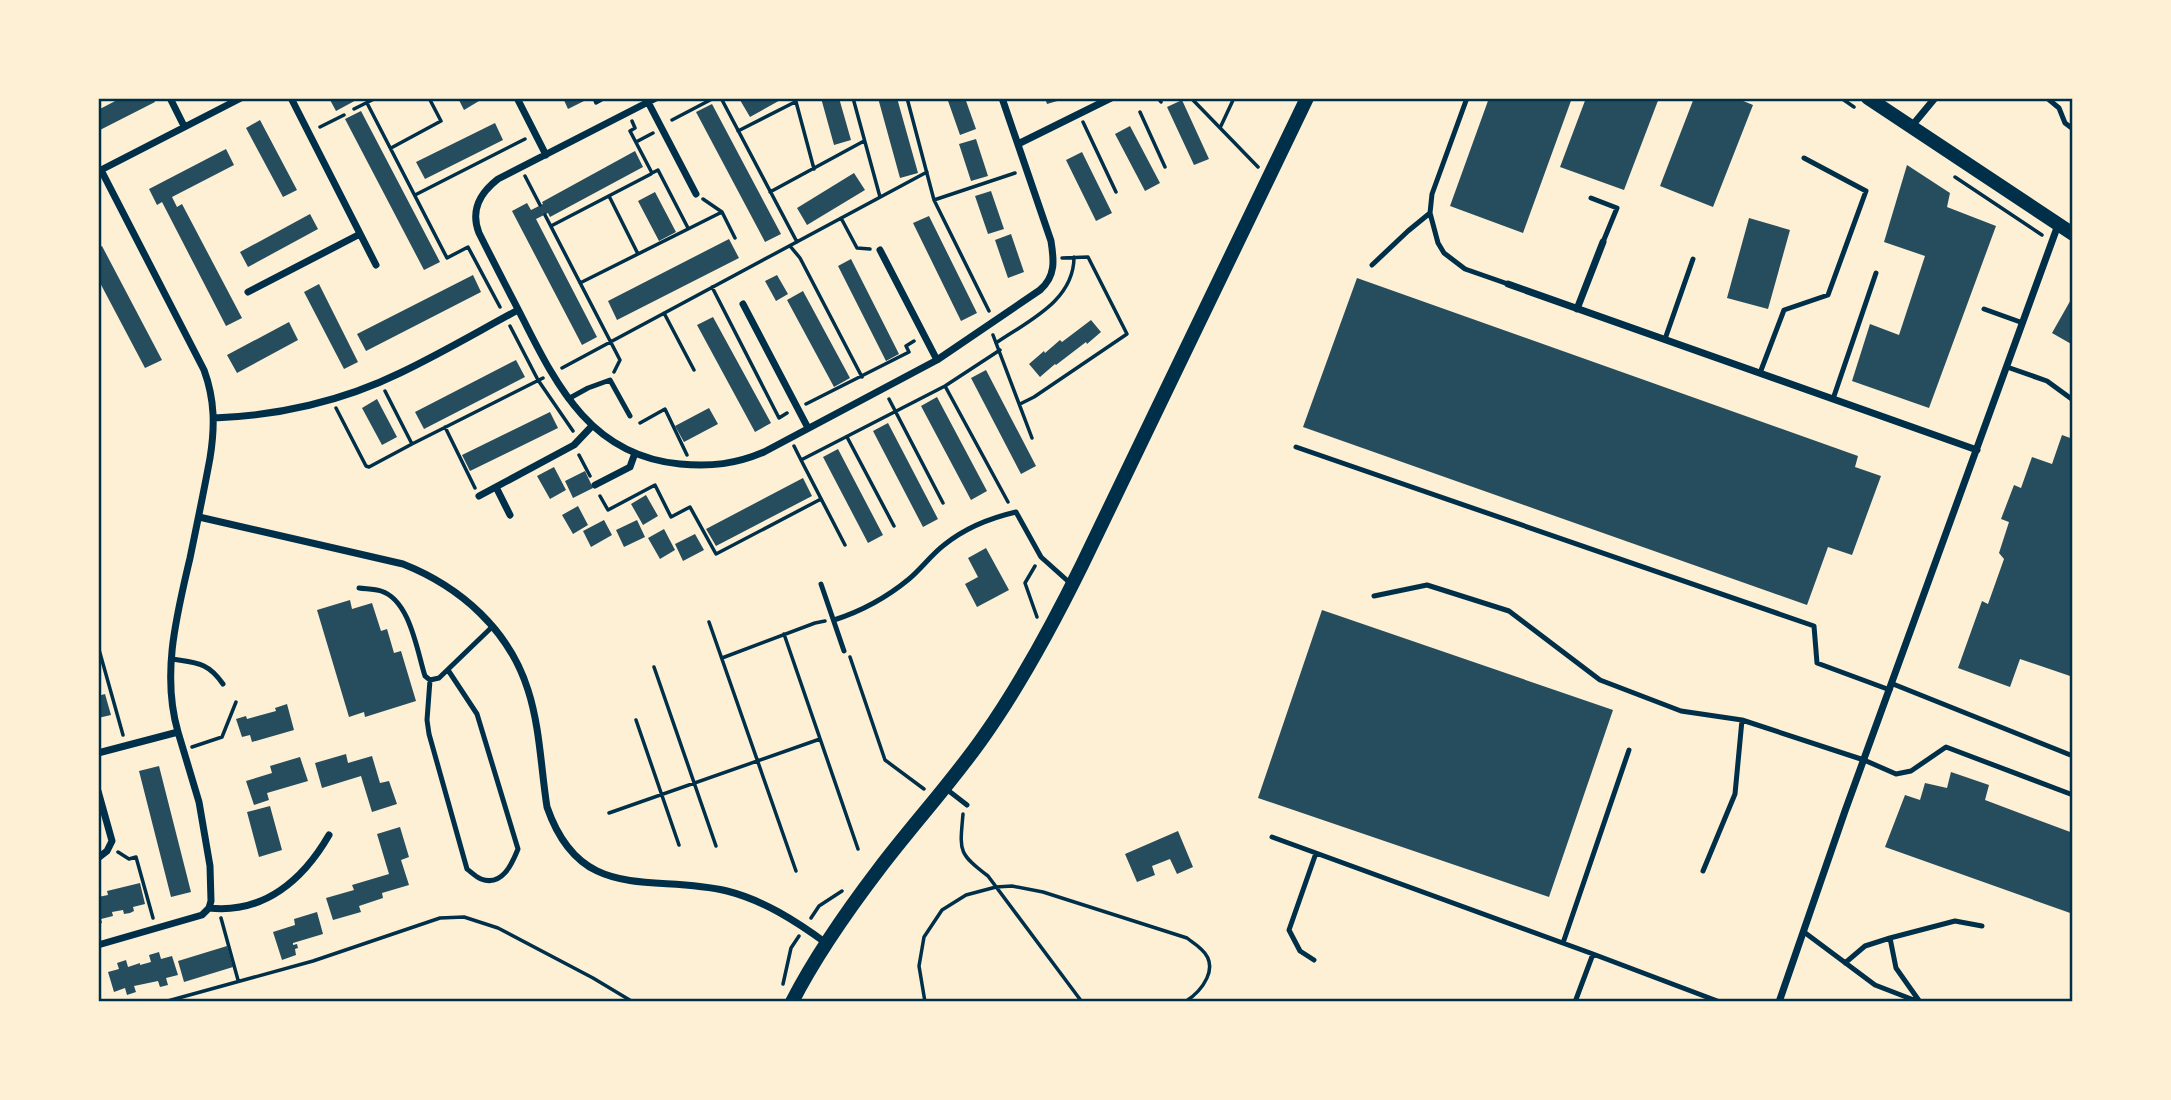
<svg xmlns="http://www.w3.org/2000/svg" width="2171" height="1100" viewBox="0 0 2171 1100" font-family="'Archivo Narrow',sans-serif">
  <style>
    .building { fill: #264d5e }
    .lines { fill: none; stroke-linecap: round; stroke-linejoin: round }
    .path { stroke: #003049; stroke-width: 3.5 }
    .service { stroke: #003049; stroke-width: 5 }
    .minor { stroke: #003049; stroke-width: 7 }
    .secondary { stroke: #003049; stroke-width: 14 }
    .neatline { fill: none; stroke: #003049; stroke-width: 2.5 }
  </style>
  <rect width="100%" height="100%" fill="#fdf0d5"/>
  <!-- building -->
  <path class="building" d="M121,98H153L155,102L98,131V110Z
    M329,98H360L336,111Z
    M458,98H477L479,101L464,110Z
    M563,98H582L584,101L568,109Z
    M743,98H784L750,117L740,100Z
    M821,98H839L851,140L834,145Z
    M878,98H897L918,173L900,178Z
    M947,98H965L976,129L960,135Z
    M1045,98H1064V99L1047,104Z
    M1489,98H1572L1523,233L1450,206Z
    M1586,98H1659L1624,190L1560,167Z
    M1694,98H1736L1753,105L1713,207L1660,186Z
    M1182,100L1209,159L1194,165L1167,107Z
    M712,104L781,234L765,242L696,112Z
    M361,111L440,262L424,270L345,119Z
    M260,120L297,190L283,197L246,128Z
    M495,123L503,140L425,179L416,162Z
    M1130,126L1160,183L1145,191L1115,134Z
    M976,139L988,176L971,181L959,144Z
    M226,149L234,165L172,197L177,207L182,204L242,318L226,326L162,202L157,205L149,189Z
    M635,151L643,167L550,217L548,213L536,219L597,337L582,345L512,211L527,203L531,210L543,204L542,202Z
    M1082,152L1112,213L1096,221L1066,160Z
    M1907,165L1950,193L1947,207L1996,226L1929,408L1852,381L1870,324L1899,335L1925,256L1884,242Z
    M854,173L865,190L807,225L797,208Z
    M991,191L1004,229L988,234L975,196Z
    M655,192L676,232L659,241L638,201Z
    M310,214L318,229L248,267L240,252Z
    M929,216L977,313L961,321L913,223Z
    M1749,218L1790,230L1768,309L1727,298Z
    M1011,234L1024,272L1008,278L995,240Z
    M729,239L739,258L617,320L608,301Z
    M102,246L162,360L145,368L98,279V248Z
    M851,259L899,354L886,361L838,266Z
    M473,275L481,292L366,351L357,334Z
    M777,275L788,294L776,301L765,281Z
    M1357,278L1858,456L1855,467L1881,476L1852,555L1828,547L1807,605L1303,427Z
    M319,284L358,362L344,369L304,292Z
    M803,291L850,378L834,387L787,300Z
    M2073,296V345L2052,333Z
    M713,317L771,423L755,432L697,325Z
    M1091,320L1101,332L1087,344L1086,342L1056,365L1055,364L1040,377L1029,364L1044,351L1045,353L1060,340L1062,342Z
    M289,322L298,340L237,373L227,355Z
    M516,360L525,377L424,429L415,412Z
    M986,370L1036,466L1021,474L971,378Z
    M937,397L987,491L971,500L921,406Z
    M377,399L397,437L382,445L362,408Z
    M709,408L718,424L684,442L675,426Z
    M550,412L558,428L470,471L462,455Z
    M888,423L938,519L923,527L873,431Z
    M2062,435L2073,439V677L2020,659L2010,687L1958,668L1982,601L1988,604L2004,559L1999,553L2009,522L2001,519L2014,485L2021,488L2032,457L2052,464Z
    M838,449L883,535L868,543L823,457Z
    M554,467L566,490L550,499L537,476Z
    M585,471L593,488L573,498L565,481Z
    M803,478L812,496L716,546L706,529Z
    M646,495L658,516L643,525L631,504Z
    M578,506L588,525L573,534L562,515Z
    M604,520L612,535L591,547L583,531Z
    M637,520L645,537L624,547L616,530Z
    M664,529L675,550L660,559L648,538Z
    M695,534L704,550L683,561L675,544Z
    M986,548L1009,590L977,607L965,584L978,577L968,558Z
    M350,600L352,609L372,603L381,631L387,629L394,653L401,651L416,701L365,717L364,712L349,717L317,610Z
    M1322,610L1613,710L1549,897L1258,798Z
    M105,694L111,715L98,718V696Z
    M287,704L294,730L252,742L250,735L242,737L236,719L246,716L247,719L276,711L275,708Z
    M346,754L348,763L372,756L380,783L389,781L397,804L372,812L361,776L322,788L315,763Z
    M300,757L308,781L267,793L269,800L254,805L246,781L272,773L270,766Z
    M159,766L191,892L171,897L139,771Z
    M1951,772L1989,785L1985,800L2073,833V914L1885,847L1905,795L1920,800L1925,783L1947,788Z
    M270,806L282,850L259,857L247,812Z
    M400,827L409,857L401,860L409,885L382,893L383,898L359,906L361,912L333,920L326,898L354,890L352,885L389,874L377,834Z
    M1178,831L1193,867L1177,874L1170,859L1152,866L1155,875L1137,882L1125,854Z
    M140,883L145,904L133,907L134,911L130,913L124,914L123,910L112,912L113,916L101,919L102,923L98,924V897L108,895L107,891Z
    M317,912L323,934L293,943V945L297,944L298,948L295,949L296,955L282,960L273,932L295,925L294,919Z
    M227,946L233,967L184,982L178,961Z
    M159,952L161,959L172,956L178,975L166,978L168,985L160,987L158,981L134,986L136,992L127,995L125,988L114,992L108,972L119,969L117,963L126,960L128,967L140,963V965L151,962L149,955Z"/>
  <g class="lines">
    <!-- path -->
    <path class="path" d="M594,98L596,103L605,98
      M721,98L797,242
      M795,98L814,169
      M853,98L880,197
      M907,98L934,200L989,311
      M1158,98L1161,102
      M1191,98L1258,167
      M1841,98L1854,107
      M367,103L447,258L468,247L500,307
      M354,109L376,98
      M1140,112L1165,167
      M672,120L714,98
      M632,121L635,128L630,131L652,173L658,170L688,228
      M1083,122L1116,192
      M320,127L344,115
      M1220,128L1234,98
      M738,131L795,102
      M636,142L653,133
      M391,148L441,121L429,98
      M525,176L540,205
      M1955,177L2042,235
      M770,192L864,141
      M415,195L525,139
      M609,196L638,254
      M703,199L722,212L735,238
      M934,200L1015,173
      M545,215L620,360L614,372
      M841,218L857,248L870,249
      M551,226L651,174
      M790,246L800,258L862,377
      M580,283L722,212
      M712,287L779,418L787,413
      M664,313L694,370
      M510,326L538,380L573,431
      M993,335L1032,438
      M996,343C1028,321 1074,301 1074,257
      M562,368L927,172
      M945,386L1008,502
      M385,391L412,444L543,378
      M889,399L943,503
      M806,404L909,352L906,346L914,341
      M1020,404L1034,397L1127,334L1088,257L1062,258
      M336,408L366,466L369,467L412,444
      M640,423L665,409L687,455
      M445,427L475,488
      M847,437L894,526
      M794,446L801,460L945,386L1000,350
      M579,455L590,476
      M801,460L845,545
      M600,496L608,510L655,485L671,517L690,507L716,554L821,499
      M1035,566L1025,583L1037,617
      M709,622L796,871
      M784,634L858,849
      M98,646L123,735
      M850,657L885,760L924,789
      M722,658L815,623L825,621
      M654,667L716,846
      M636,720L679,845
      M192,747L222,737L236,702
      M609,813L820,739
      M963,814C960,850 957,853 988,876L1082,1002
      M118,852L129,859L136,857L153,918
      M221,918L238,980
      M811,918L819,906L842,891
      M783,984L791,948L799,936
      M164,1002L313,961L440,918L464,917L498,928L593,978L633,1002
      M925,1002L919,966L924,937L942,910L966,895L996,887L1012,886L1043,892L1187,938C1192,942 1197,945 1201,949C1221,967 1202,991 1185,1002"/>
    <!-- service -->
    <path class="service" d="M1467,98L1432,194L1430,213L1438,243L1444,253L1465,269L1508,284
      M2047,98L2059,108L2065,123L2073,129
      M1591,198L1617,208L1603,242
      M1372,265L1408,231L1430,213
      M1984,309L2023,323
      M1665,339L1693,259
      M2007,367L2047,381L2073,400
      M1760,373L1784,310L1828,295L1866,191L1804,158
      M568,399L588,388L610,380L630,416
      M1833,399L1876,273
      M1296,447L1814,626L1817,663L1890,690
      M821,584L844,651
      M359,588C366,589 375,589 381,591C410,600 417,651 425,676L430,680L439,678L493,626
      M1374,596L1427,585L1509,611L1600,680L1681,711L1742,720L1864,760L1896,774L1911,771L1946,747L2073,795
      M834,620C862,611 886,598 909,579C921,569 931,555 944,545C965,528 990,518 1016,512L1041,557L1070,583
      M172,659C197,663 208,662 223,684
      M430,680L427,720L429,734L467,869C471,872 476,877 481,879C502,887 512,864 518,849L477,714L448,670
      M1893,684L2073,756
      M945,788L967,805
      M1272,837L1593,954L1720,1002
      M1703,871L1735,794L1742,720
      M1804,932L1875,985L1919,1002
      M1890,938L1896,968L1920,1002
      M1563,943L1629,750
      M1314,960L1300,951L1289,930L1316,853
      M1845,963L1865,946L1890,938L1955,921L1982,926
      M1575,1002L1593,954"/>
    <!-- minor -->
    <path class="minor" d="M170,98L184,126
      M291,98L376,265
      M517,98L546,155
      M656,98L498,179C480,193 470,210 479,233C493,261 508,290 523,319C558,389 593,456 680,464C711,467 736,464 764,452L937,360L1040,290C1056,276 1054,260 1051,241L1002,98
      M648,102L696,194
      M1911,127L1935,98
      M1018,144L1111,98
      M101,170L204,370C215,400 215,427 210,458C204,491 197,524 190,558C177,614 161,674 178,732
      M99,171L241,98
      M880,250L937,360
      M1508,284L1977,450
      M248,292L360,234
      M743,304L808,428
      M1577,309L1603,242
      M214,418C277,416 343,401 400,373C440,354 479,331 518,310
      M595,485L630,467L635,453
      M496,487L510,515
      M479,496L574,445L592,426
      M199,517L403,564C461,587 509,630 528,690C540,727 541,769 547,807C581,905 651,873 727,891C763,900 796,921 826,943
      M98,753L178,732L199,802L210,866L211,901L209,908L202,915L98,945
      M98,791L112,841L107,851L98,858
      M209,908C264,914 303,880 329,835
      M1779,1002L1845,811L2058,225"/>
    <!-- secondary -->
    <path class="secondary" d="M1868,98L2073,234
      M792,1002C816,955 847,911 879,869C913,824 952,782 984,736C1022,682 1053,624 1082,565L1307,98"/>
  </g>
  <!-- border -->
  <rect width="2171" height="1100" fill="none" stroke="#fdf0d5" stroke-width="200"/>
  <rect x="100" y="100" width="1971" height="900" class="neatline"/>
</svg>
